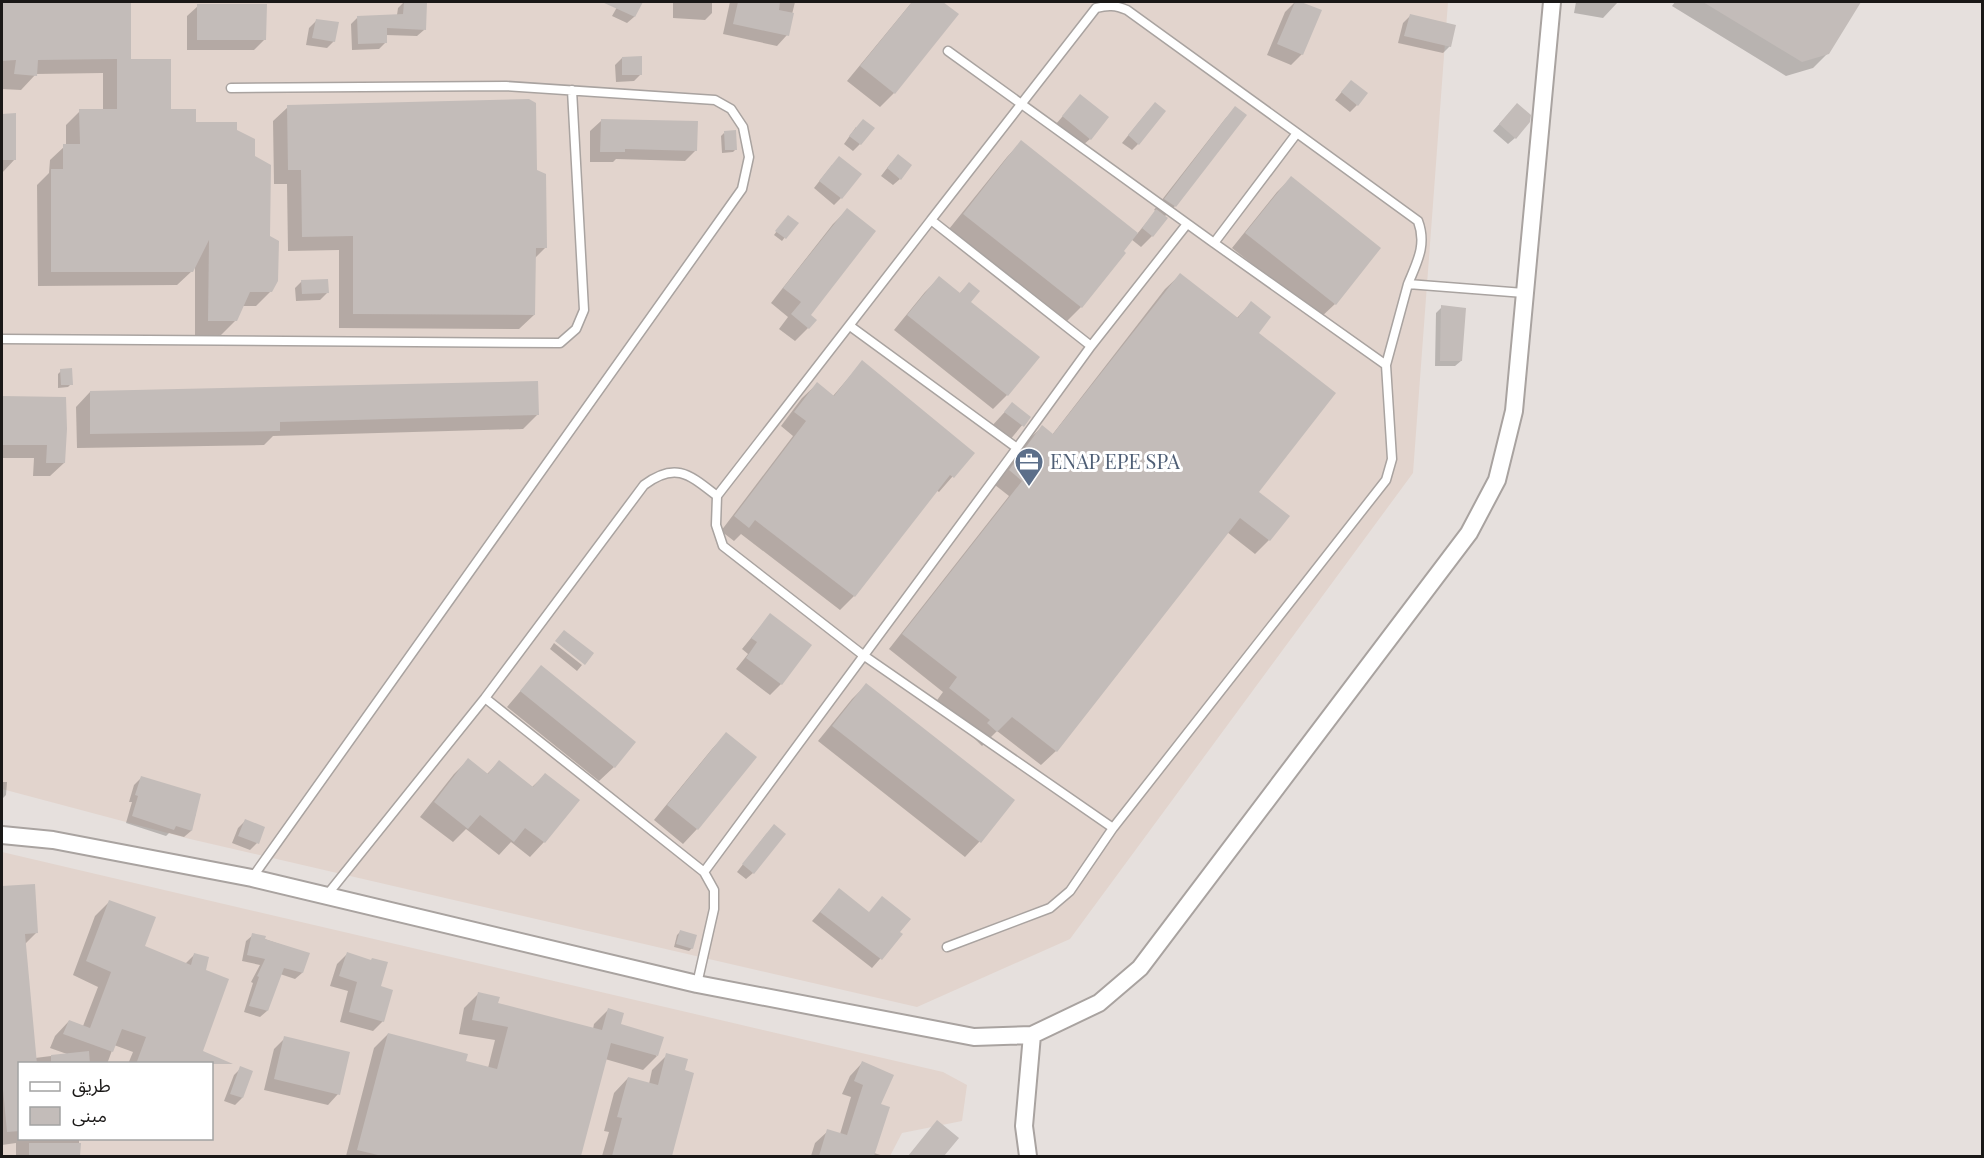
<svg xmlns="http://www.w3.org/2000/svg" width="1984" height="1158" viewBox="0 0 1984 1158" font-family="'Playfair Display','Noto Sans Arabic',serif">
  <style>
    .built { fill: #e2d4cd; fill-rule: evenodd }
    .shadow { fill: #0003 }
    .building { fill: #c3bcb9 }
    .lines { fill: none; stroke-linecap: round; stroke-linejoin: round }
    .service-casing { stroke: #a9a3a0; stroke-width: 11 }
    .minor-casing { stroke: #a9a3a0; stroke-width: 20 }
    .service { stroke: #fff; stroke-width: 8 }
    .minor { stroke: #fff; stroke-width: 16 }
    .labels { text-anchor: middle; stroke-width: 6; stroke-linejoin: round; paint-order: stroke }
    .service-label { font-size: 20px; fill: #4e5e75; stroke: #fff; text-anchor: start }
  </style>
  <rect width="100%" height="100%" fill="#e6e0dd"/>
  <!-- built -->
  <path class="built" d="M2,2H1448L1413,473L1070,939L917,1007L190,839L2,789Z
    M2,852L943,1072L967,1085L962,1121L902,1133L890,1156H2ZM20,1064H212V1138H20Z"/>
  <!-- shadow -->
  <path class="shadow" d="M2,2H129V61L170,110L194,124L235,131L253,157L269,237L271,291L256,306H242L236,320L221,335H195V264L192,271L177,285L38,286L37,185L49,173L50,160L66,145V125L80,111H103V73L36,74L21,90L2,89Z
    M404,2H426L424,30L417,36L386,35V42L379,49L352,50L351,24L358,17L397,15L398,8Z
    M620,2H641L634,17L627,23L612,16Z
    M673,2H712V13L705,20L673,18Z
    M730,2H795L787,35L777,46L723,34Z
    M912,2H940L957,15L894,93L880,107L847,81Z
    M1295,2L1320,11L1302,54L1291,65L1267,55L1285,12Z
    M1576,2H1618L1603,18L1574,13Z
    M1675,2H1860L1828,53L1813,68L1786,76L1672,6Z
    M198,6L265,39L254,50H187V16Z
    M1410,16L1450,46L1443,53L1398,43L1403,23Z
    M316,21L334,41L327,48L306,45L309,28Z
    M622,58L641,74L634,81L616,82L615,65Z
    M1345,88L1357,105L1350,112L1335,100Z
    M1074,103L1090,139L1083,145L1056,124Z
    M288,107L536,171L546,247L534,259V315L519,329L339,328V250L288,251L287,184H274L273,121Z
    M1235,108L1245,115L1175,206L1164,217L1152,236L1141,247L1131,239L1122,251L1124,253L1081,307L1066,322L949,229L1007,157L1021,142L1137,234L1156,211L1154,210L1225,119Z
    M1148,111L1138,144L1132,150L1122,143Z
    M1510,112L1515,138L1508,144L1493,131Z
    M2,115H14L15,159L2,173Z
    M601,121L696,150L685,161L616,159L613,162H590V131Z
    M856,127L860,144L853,151L844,144Z
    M724,133L736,149L733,152L722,153L721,136Z
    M891,163L900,179L893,185L881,176Z
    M832,165L841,198L834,205L814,188Z
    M1291,178L1335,304L1320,318L1232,248L1277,192Z
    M847,210L809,315L808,328L795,341L779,329L788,317L771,303L833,224Z
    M785,220L796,223L782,241L774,235Z
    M1180,275L1236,319L1251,303L1257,333V492L1269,540L1255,554L1227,532L1056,751L1041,765L997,731L982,746L974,738L977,735L935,703L943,692L889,649L1009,496L995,485L1027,441L1042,427L1052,435L1165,289Z
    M939,278L959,294L969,284V302L1038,357L1007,395L993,409L894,330L925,292Z
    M302,281L327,293L320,300L296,301L295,288Z
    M1442,307L1461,361L1455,366H1435L1436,313Z
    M862,362L973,453L939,492L936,490L854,596L840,610L741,534L734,541L721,531L793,436L781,426L802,398L817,384L833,396Z
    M61,371L71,384L68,387L58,388V374Z
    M90,392L538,414L523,429L273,436L264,445L77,448L76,407Z
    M2,397L64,398V463L50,476H33L34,458H2Z
    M1012,404L1029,417L1009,441L991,427Z
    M770,615L781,684L770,695L736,669L748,654L742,649Z
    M554,643L582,665L577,671L550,649Z
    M541,667L614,767L599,781L507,707Z
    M866,685L1013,800L979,842L965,857L818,741L852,699Z
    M726,734L697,829L683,844L654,820L712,749Z
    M468,760L487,774L499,762L532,787L545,775L577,800L544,842L530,857L511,842L499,855L466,829L453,842L420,817L454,774Z
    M141,778L196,813L191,831L184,837L169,833L166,836L126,823L132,802H129L134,785Z
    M2,782H7L6,795L3,798H2Z
    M245,821L257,843L250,850L232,843L238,828Z
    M767,833L753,873L746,879L737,872Z
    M34,886L36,933L24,945L35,1058L67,1054L50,1048L55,1036L69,1021L83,1026L98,987L73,975L95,916L109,902L143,947L185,964L194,955L204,971L201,1052L207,1064H128L133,1052L114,1045L107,1064H20V1138H79V1156H16V1143L2,1145V887Z
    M839,890L868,913L901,935L872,968L812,921Z
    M680,932L692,948L689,951L674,947L677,935Z
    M253,935L308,954L302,973L295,979L280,974L267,1011L260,1017L244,1012L253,983L251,982L260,965L242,961L246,941Z
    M347,954L379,987L383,1021L373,1031L340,1022L348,991L330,986L337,964Z
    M478,994L496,1004L593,1029L594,1024L608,1010L619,1025L657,1056L643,1070L605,1059L580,1156H346L374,1048L388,1034L465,1062L488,1068L495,1040L459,1034L464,1008Z
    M285,1038L338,1094L328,1105L264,1090L274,1049Z
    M667,1055L683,1071L693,1074L671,1156H602L609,1132L604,1131L614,1093L628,1078L649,1084L652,1070Z
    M862,1063L879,1105L874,1153L884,1156H811L815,1143L828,1131L840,1134L851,1097L842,1094L850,1076Z
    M241,1068L242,1098L235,1105L224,1101L234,1075Z"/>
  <!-- building -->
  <path class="building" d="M2,2H131V59H171V109H196V122H237V130L255,139V156L271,165L270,236L279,241L278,281L272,292H250L237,321H208L209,240L193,272H51V169H63V144H80L79,109H117V59L38,60L37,76L14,74L16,60L2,61Z
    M404,2H427L426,30L387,28V43L358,44L357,16L403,14Z
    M602,2H643L635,17Z
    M738,2H780L779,10L794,13L789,36L733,24Z
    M912,2H943L959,14L895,94L860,66Z
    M1295,2H1301L1322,10L1303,55L1277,44Z
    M1703,2H1861L1829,54L1802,62Z
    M197,4H267L266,40H197Z
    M1410,14L1456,25L1451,47L1404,36Z
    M316,19L339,22L335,42L312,38Z
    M642,56V75H622V57Z
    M1351,80L1368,93L1358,106L1341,92Z
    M1080,94L1109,117L1091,140L1062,116Z
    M529,99L536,103L537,170L546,174L547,248H536L535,315L353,314V236L302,237L301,170H288L287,105Z
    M1155,102L1166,111L1139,145L1128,135Z
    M1517,103L1531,115L1530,122L1516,139L1499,124Z
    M1235,106L1247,115L1176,207L1164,199Z
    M16,113V160H2V114Z
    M601,119L698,121L697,151L625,149V152H600Z
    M863,119L875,128L861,145L849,136Z
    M736,130L737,150H725L724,131Z
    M1021,140L1138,233L1124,251L1126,253L1082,308L963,214Z
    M898,154L912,165L901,180L887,168Z
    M839,156L862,174L842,199L819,181Z
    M1291,176L1381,248L1336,305L1245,233Z
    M847,208L876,231L811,315L817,320L809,329L791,314L801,302L783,288Z
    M1156,209L1168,218L1153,237L1142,228Z
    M788,215L799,223L786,239L775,231Z
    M1180,273L1238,318L1251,301L1271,317L1259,333L1336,393L1259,492L1290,516L1270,541L1240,518L1057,752L1012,717L997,732L987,723L990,720L949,688L957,677L902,634L1022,481L1009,470L1042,425L1053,434Z
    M939,276L960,293L969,282L980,291L971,302L1040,357L1008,396L907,315Z
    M328,279L329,293L302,294L301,280Z
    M1441,305L1466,308L1462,361H1440Z
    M862,360L975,453L954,478L950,475L855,597L755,520L749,528L734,516L806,421L794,412L817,382L834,396Z
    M72,368L73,385H61L60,369Z
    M538,381L539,415L280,422V431L90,434V391Z
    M2,396L66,397L67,429L65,463H46L47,445H2Z
    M1012,402L1031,417L1024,427L1004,412Z
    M770,613L812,645L782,685L746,658L757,642L751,638Z
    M564,630L594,653L585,665L555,641Z
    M541,665L636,742L615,768L520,691Z
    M866,683L1015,800L981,843L832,726Z
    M726,732L757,757L698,830L667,805Z
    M468,758L488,774L499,760L533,787L545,773L580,800L545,843L525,828L514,842L480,815L468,829L434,802Z
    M141,776L201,794L192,831L176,826L174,830L132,816L138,796L135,795Z
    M245,819L265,827L259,844L238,836Z
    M774,824L786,834L754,874L742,864Z
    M35,884L38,933L25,934L37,1064H20V1131L7,1132L2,1079V886Z
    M839,888L869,912L882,896L911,919L900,932L903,934L882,960L820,912Z
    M109,900L156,917L145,946L191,965L194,953L209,957L206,970L229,979L203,1051L233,1064H136L146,1037L122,1029L113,1052L63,1034L69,1020L90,1028L111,972L86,961Z
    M680,930L697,935L693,949L676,944Z
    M252,933L266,936L265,939L310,953L303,973L284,968L268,1011L249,1006L259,977L257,976L265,959L247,955Z
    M347,952L371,960L372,958L388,962L381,986L393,990L384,1022L349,1012L357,982L339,976Z
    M478,992L500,997L498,1003L602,1030L608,1008L624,1013L621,1024L664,1037L658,1056L611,1043L581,1156H382L357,1150L388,1033L468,1054L466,1061L497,1069L508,1027L472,1020Z
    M284,1036L350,1052L340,1095L274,1079Z
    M89,1051L90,1064H51V1055Z
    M666,1053L688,1059L685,1070L694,1073L672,1156H612L622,1118L617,1117L628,1077L658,1085Z
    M862,1061L894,1075L881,1104L890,1107L874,1156H819L827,1129L847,1135L863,1085L854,1081Z
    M240,1066L253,1071L243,1098L230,1094Z
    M937,1120L959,1138L944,1156H908Z
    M29,1143H81L80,1156H29Z"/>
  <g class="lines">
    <!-- service casing -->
    <g class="service-casing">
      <path id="service" d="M948,51L1214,243
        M231,88L506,86L715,100L731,109L743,127L749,157L742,189L252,878
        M931,220L717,496L716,525L723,546L863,655L1113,828
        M1187,224L1091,346L931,220L1096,8C1108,5 1115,5 1127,10L1297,133
        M2,339L560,343L576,329L584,310L572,90
        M1386,365L1408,284
        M1017,448L1091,346
        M485,698L704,872
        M327,895L485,698L644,485C676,461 690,475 717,496
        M947,947L1050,908L1070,891L1113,828L1386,480L1392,459L1386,365L1214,243L1297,133L1418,221C1427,245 1417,262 1408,284L1524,293
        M697,984L714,909V890L704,872L1017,448L850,326"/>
    </g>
    <!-- minor casing -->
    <g class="minor-casing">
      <path id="minor" d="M2,835L53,840L252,878L697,984L974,1037L1032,1035L1099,1003L1140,968L1469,533L1497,480L1514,411L1552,2
        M1028,1156L1024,1126L1032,1035"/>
    </g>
    <!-- service -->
    <use href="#service" class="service"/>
    <!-- minor -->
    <use href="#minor" class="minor"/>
  </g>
  <!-- icons -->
  <defs>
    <g id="office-pin" transform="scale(1.5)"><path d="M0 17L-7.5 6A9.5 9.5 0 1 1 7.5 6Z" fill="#5c6f8a" stroke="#fff"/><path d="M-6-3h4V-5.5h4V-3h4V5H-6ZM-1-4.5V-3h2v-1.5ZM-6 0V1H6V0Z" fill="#fff"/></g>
  </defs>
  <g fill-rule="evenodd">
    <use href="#office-pin" x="1029" y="462"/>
  </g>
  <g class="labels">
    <!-- service labels -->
    <g class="service-label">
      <text x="1050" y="469">ENAP EPE SPA</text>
    </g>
  </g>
  <!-- border -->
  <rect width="1984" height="1158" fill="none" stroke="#1a1817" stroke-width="6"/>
  <!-- legend -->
  <rect x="18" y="1062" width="195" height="78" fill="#ffffff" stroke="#a3a3a2" stroke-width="1.5"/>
  <rect x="30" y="1082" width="30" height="9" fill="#ffffff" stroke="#a3a3a2" stroke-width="1.5"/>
  <text x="72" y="1092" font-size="18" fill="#1a1817">طريق</text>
  <rect x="30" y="1107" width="30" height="18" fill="#c3bcb9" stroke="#a3a3a2" stroke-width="1.5"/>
  <text x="72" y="1122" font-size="18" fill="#1a1817">مبنى</text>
</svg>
